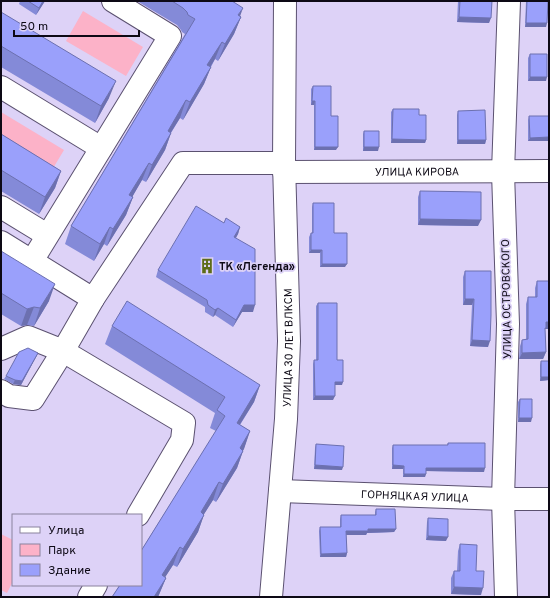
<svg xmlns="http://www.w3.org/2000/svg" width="550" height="598" viewBox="0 0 550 598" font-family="Overpass,sans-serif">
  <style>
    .green { fill: #fcb2c8 }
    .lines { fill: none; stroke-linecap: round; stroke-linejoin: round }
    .minor-casing { stroke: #5b5170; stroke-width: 24 }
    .major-casing { stroke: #5b5170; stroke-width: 24 }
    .minor { stroke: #fff; stroke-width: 22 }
    .major { stroke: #fff; stroke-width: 22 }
    .wall { fill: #848ad8 }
    .shaded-wall { fill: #6c70b0 }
    .building { fill: #9aa0fb; stroke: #6c70b0 }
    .labels { text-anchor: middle; stroke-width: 3.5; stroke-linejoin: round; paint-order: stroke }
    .street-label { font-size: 11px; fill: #0d0915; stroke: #ddd2f7 }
    .poi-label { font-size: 11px; font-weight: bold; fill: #0d0915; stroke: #ddd2f7; text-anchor: start }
  </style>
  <rect width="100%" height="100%" fill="#ddd2f7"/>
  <!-- green -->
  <path class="green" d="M83,11L143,47L126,76L66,41Z
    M1,112L64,150L49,175L1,146Z
    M1,534L13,540V581L7,593L1,590Z"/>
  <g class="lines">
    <!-- minor casing -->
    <g class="minor-casing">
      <g id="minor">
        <path d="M1,87L101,148"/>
        <path id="s1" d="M284,172L549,171"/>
        <path d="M1,207L47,235"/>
        <path d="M1,242L93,299L183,163H284"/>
        <path d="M32,261L170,36L113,1"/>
        <path d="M93,299L63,351L184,423L182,440L138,515"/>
        <path d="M1,349L28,337L63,351L33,399L9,396L1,391"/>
        <path id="s2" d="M280,491L503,499H549"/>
        <path d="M89,597L96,585"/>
        <path d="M506,597L503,499L508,324L503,172L509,1"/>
      </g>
    </g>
    <!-- major casing -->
    <g class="major-casing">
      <g id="major">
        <path id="s3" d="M271,597L286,419L289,341L284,163L285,1"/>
      </g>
    </g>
    <!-- minor -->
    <use href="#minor" class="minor"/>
    <!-- major -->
    <use href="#major" class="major"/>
  </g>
  <!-- wall -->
  <path class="wall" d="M20,1H45L36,15L19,4Z
    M137,1H232L240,16L241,17L234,34L218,61L215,59L211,67L204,84L183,120L180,118L171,133L165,150L146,182L142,180L132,197H133L126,215L107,246L104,244L94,261L65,244L71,226L185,34L182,32L181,30L177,25Z
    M458,1H492L489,23L457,22Z
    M526,1H548L546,27H525Z
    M1,12L109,98L95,123L1,67Z
    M530,54L546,81H528V58Z
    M313,86L331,116L336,150H314V105H311V89Z
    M393,109L419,115L426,140L425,143H391V112Z
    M458,111L486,140L485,144H457V115Z
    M529,116H549V141H528V120Z
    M364,131L378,151H363V134Z
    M1,134L61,171L55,188L39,214L1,191Z
    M420,191L478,226L418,225V197Z
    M313,203L334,233L345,267H320V253H309V237L311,233H312V207Z
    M224,223L240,227L238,234L236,238L253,312H242L233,327L215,315L213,317L205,312V307L156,277L158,270Z
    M1,251L49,301L34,326L27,325L21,326L1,314Z
    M465,271H491L488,347L470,346L472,305H463V277Z
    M537,281H549V329H545V331L546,352L543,359H519L520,346L522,340L526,339V304L528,297H535V288Z
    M318,303L337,360L342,385H335L333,400H313V364L314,360H316V306Z
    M112,326L260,385L254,402L240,425L250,431L237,468L216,502L213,500L204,514L198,532L177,567L173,565L165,577L166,578L158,597H112L216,431L210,428L215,413L105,344Z
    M38,353L36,357L21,385L13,384L4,379L6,376Z
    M541,361H549V380L540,381V365Z
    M520,399L531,422H518V402Z
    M448,443L484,472L426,471L425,477H403V469H392V448L393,445H447Z
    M316,444L342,470L314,469L315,448Z
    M376,509L396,529L394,532L367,533L366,535H346L347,553L346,557H320L319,531L320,527H340V519L341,515H375V512Z
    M428,518L446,541L426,540L427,522Z
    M460,544L476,571L481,595L451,594V578L454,571H457L458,551Z"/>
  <!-- shaded-wall -->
  <path class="shaded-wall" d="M43,1H45L36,15L39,8Z
    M243,8L238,22L241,17L234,34L218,61L225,44L238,15Z
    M459,17L491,18L489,23L457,22Z
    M526,23H547L546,27H525Z
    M222,42L215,59L201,82L207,65Z
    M211,67L204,84L183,120L190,102Z
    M530,77H547L546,81H528Z
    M116,81L109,98L95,123L101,106Z
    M186,100L180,118L161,148L168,131Z
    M312,101H315L314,105H311Z
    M171,133L165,150L146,182L152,165Z
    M549,137V141H528L530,138Z
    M392,139L426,140L425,143H391Z
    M458,140H486L485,144H457Z
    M315,147H338L336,150H314Z
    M364,147H379L378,151H363Z
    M149,163L142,180L123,213L129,195Z
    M61,171L55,188L39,214L45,197Z
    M133,197L126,215L107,246L113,229Z
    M420,219L481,220L478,226L418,225Z
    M110,227L104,244L94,261L100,244Z
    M240,227L238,234L232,244L234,237Z
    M311,250H322L320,253H309Z
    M322,264H347L345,267H320Z
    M55,284L49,301L34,326L40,308Z
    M465,299H474L472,305H463Z
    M244,305H255L253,312H242L233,327L236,320Z
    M34,307L27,325L21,326L27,309Z
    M218,308L215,315L213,317L215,310Z
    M546,322H549V329H545L543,334Z
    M472,340L490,341L488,347L470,346Z
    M546,352L543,359H519L522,353Z
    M38,353L36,357L21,385L13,384L15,380Z
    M541,377H549V380L540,381Z
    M335,382H343L342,385H333Z
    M260,385L254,402L230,440L237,423Z
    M315,396H335L333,400H313Z
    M519,418H532L531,422H518Z
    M250,431L244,449L233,466L240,448Z
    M243,451L237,468L216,502L223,484Z
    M315,465L343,467L342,470L314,469Z
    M393,465L404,466L403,469H392Z
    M426,468H485L484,472L425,471Z
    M404,474H426L425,477H403Z
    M219,482L213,500L194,530L201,512Z
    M204,515L198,532L177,567L183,549Z
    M368,529H396L394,532L367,533L366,535H345L346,531Z
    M428,536L448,537L446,541L426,540Z
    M180,547L173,565L155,593L162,575Z
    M347,553L346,557H320L321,554Z
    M166,578L158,597H154Z
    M454,587L483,588L481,595L451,594Z"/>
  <!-- building -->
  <path class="building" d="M28,1H43L39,8Z
    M172,1H232L243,8L238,15L241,17L225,44L222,42L207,65L211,67L190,102L186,100L168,131L171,133L152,165L149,163L129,195L133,197L113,229L110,227L100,244L71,226L195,19L188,15L187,12L183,8Z
    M460,1H492L491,18L459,17Z
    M527,1H548L547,23H526Z
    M1,12L116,81L101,106L1,46Z
    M530,54H547V77H530Z
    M313,86H331V116H338V147H315V101H312Z
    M393,109H419V115H426V140L392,139Z
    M485,110L486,140H458V111Z
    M529,116H549V137L530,138Z
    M364,131H379V147H364Z
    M1,134L61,171L45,197L1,170Z
    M420,191L481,192V220L420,219Z
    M313,203H334V233H347V264H322V250H311V233H313Z
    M196,206L224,223L226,218L240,227L234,237L255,249V305H244L236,320L218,308L215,310L208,305L207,300L158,270Z
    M1,251L55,284L40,308L34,307L27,309L1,293Z
    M465,271H491V315L490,341L472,340L474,299H465Z
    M537,281H549V322H546V328H545L546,352L522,353V340L528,339V297H537Z
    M127,301L260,385L237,423L250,431L240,448L243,451L223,484L219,482L201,512L204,515L183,549L180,547L162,575L166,578L154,597H112L120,585H141V551L225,416L217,410L225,397L112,326Z
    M318,303H337V360H343V382H335V396H315L314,360H318Z
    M28,348L38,353L22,381L15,380L6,376L19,352Z
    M541,361H549V377H541Z
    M520,399H532V418H519Z
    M448,443H485V468H426V474H404V466L393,465V445H448Z
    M316,444L344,446L343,467L315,465Z
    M376,509H395L396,529H368V531H346L347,553L321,554L320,527H341V515H376Z
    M428,518L448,519V537L428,536Z
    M460,544L477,545L476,571H484L483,588L454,587V571H460Z"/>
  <!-- icons -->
  <defs>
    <g id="building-bare" transform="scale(1.2)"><path d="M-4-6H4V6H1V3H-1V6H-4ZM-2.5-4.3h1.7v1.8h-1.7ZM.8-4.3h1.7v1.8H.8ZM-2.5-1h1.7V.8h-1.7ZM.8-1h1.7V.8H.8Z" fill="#5d6c17" stroke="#ddd2f7" stroke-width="2.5" paint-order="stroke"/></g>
  </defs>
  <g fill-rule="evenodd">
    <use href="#building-bare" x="207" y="266"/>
  </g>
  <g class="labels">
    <!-- street labels -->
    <g class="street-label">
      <text dy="4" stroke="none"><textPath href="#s1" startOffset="133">УЛИЦА КИРОВА</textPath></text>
      <text transform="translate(506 299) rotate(-91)" y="4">УЛИЦА ОСТРОВСКОГО</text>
      <text dy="4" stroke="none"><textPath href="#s3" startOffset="250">УЛИЦА 30 ЛЕТ ВЛКСМ</textPath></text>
      <text dy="4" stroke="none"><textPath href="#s2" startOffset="135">ГОРНЯЦКАЯ УЛИЦА</textPath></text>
    </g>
    <!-- poi labels -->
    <g class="poi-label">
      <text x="219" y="270">ТК «Легенда»</text>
    </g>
  </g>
  <!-- border -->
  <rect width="550" height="598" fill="none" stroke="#0d0915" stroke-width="4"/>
  <!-- legend -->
  <rect x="12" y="514" width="130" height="72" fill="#ddd2f7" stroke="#8a829d"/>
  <rect x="20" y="527" width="20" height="6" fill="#ffffff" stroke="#8a829d"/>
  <text x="48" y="534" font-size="12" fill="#0d0915">Улица</text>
  <rect x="20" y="544" width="20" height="12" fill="#fcb2c8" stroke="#8a829d"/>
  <text x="48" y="554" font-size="12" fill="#0d0915">Парк</text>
  <rect x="20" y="564" width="20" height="12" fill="#9aa0fb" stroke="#8a829d"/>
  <text x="48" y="574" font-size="12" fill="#0d0915">Здание</text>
  <!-- scale -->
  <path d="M14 30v6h125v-6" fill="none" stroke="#0d0915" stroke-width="2"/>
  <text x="20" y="30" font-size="12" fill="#0d0915" stroke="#ddd2f7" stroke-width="3" paint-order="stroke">50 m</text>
</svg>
